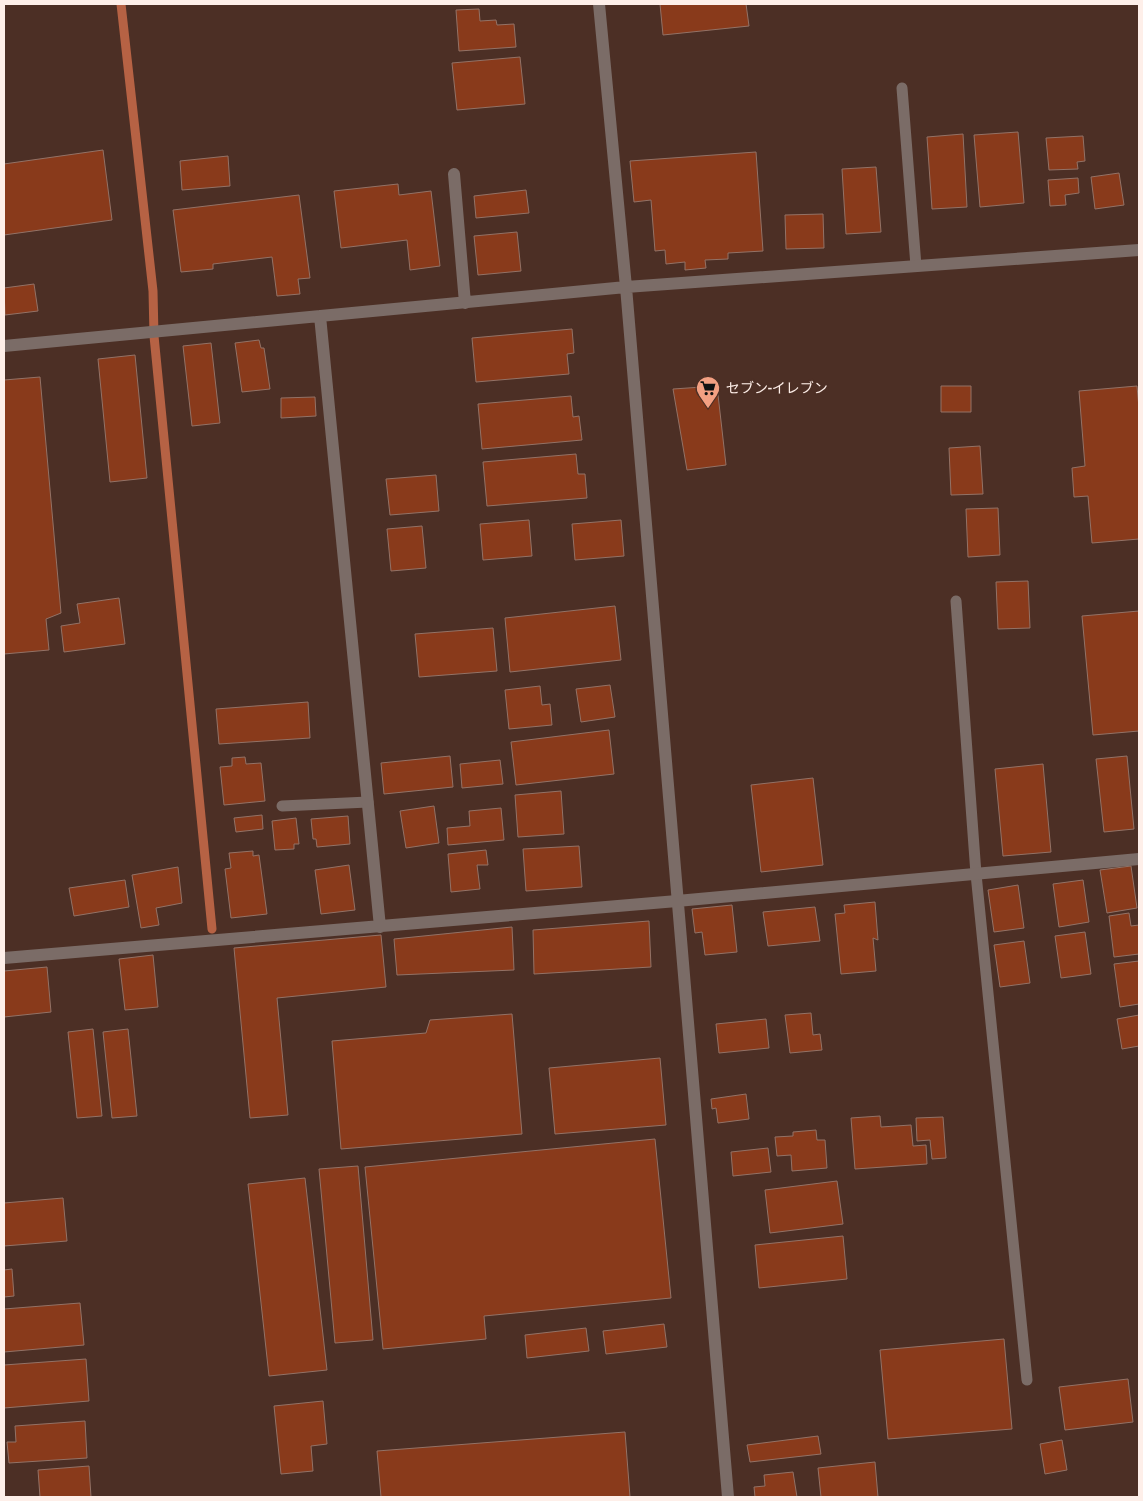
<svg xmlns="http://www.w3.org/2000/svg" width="1143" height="1501" viewBox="0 0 1143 1501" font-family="'Archivo Narrow','Noto Sans JP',sans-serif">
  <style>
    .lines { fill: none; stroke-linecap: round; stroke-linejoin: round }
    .stream { stroke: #b66244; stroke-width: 9 }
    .building { fill: #893a1b; stroke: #937266 }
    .lane { stroke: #7b6c67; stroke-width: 11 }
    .street { stroke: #7b6c67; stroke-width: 12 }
    .labels { text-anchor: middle; stroke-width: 4; stroke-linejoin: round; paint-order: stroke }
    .poi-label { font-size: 14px; fill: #feefe9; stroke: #4c2f25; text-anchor: start }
  </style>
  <rect width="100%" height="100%" fill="#4c2f25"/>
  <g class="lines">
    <!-- stream -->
    <path class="stream" d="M121,4L153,291L154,336L212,929"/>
  </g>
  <!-- building -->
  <path class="building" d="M660,4H746L749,26L663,35Z
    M479,9L480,21L496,20L497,25L514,24L516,47L459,51L456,10Z
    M520,57L525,104L457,110L452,63Z
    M1018,132L1024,203L980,207L974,135Z
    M963,134L967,207L932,209L927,137Z
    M1083,136L1085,161L1077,162L1078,169L1049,170L1046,138Z
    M103,150L112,220L4,235V164Z
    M756,152L763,251L728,253V259L705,260L706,268L685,270V262L666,264L665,250L655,251L651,200L634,202L630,161Z
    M228,156L230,186L182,190L180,161Z
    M876,167L881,232L846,234L842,169Z
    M1119,173L1124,205L1095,209L1091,177Z
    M1078,178L1079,193L1065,195L1066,205L1050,206L1048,180Z
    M398,184L399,195L431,191L440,266L410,270L407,240L341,248L334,191Z
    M526,190L529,213L476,218L474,196Z
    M299,195L310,278L298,279L300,294L277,296L272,257L213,264V269L181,272L173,210Z
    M823,214L824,248L786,249L785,215Z
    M517,232L521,271L478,275L474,236Z
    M34,284L38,311L5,315L4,288Z
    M572,329L574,353L567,354L569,374L476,382L472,338Z
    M259,340L261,348H264L270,389L242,392L235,343Z
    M211,343L220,423L192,426L183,346Z
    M135,355L147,478L110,482L98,359Z
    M40,377L61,613L46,619L49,650L4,654V380Z
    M717,386L726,465L687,470L673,389Z
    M941,386H971V412H941Z
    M1137,386L1139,408V539L1092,543L1088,496L1074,497L1072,468L1085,466L1079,391Z
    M571,396L573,417L579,416L582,440L482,449L478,404Z
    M315,397L316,416L281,418V398Z
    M980,446L983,494L951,495L949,448Z
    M576,454L578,474H585L587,498L487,506L483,462Z
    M436,475L439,511L390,515L386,479Z
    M998,508L1000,555L968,557L966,509Z
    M529,520L532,556L483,560L480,524Z
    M621,520L624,556L575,560L572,524Z
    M422,526L426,568L391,571L387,529Z
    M1028,581L1030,628L998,629L996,582Z
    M119,598L125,644L64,652L61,626L80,623L77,604Z
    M615,606L621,660L510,672L505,618Z
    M1139,611V731L1093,735L1082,616Z
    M493,628L497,671L419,677L415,634Z
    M610,685L615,717L581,722L576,689Z
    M540,686L542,705L550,704L552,725L509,729L505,690Z
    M308,702L310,738L219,744L216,709Z
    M609,730L614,774L516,785L511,742Z
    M450,756L453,787L384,794L381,763Z
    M1127,756L1134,829L1104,832L1096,759Z
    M245,757L246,764L261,763L265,801L224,805L220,767L232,766V758Z
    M500,760L503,784L462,788L460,764Z
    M1043,764L1051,852L1003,856L995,769Z
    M813,778L823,865L761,872L751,785Z
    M561,791L564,834L518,837L515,795Z
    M434,806L439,843L406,848L400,811Z
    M501,808L504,840L448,845L447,828L470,826L469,811Z
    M262,815L263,829L236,832L234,818Z
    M348,816L350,844L317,847L316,839H313L311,819Z
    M296,818L299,844H294V849L275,850L272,821Z
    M579,846L582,887L526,891L523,849Z
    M486,850L488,865H477L480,889L451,892L448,854Z
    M253,851V856L259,855L267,914L231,918L225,869L231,868L229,853Z
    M349,865L355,910L321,914L315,870Z
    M1131,866L1137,908L1107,913L1100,870Z
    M178,867L182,903L156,908L159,925L141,928L132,875Z
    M125,880L129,907L74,916L69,888Z
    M1083,880L1089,922L1059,927L1053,884Z
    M1018,885L1024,928L994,932L988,890Z
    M875,902L878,940L873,938L876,971L841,974L835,914L845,913L844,905Z
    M732,905L737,952L705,955L702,932L695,933L692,909Z
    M815,907L820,941L768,946L763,912Z
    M1129,913L1131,926L1139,925V954L1114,957L1109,916Z
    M649,921L651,967L534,974L533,930Z
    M512,927L514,970L397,975L394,939Z
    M1085,932L1091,974L1061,978L1055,936Z
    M381,935L386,987L277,998L288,1115L250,1118L234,948Z
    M1024,941L1030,983L1000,987L994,945Z
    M153,955L158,1007L125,1010L119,959Z
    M1139,961V1004L1120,1007L1114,964Z
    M47,967L51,1012L4,1017V971Z
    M811,1013L813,1035L820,1034L822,1050L790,1053L785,1015Z
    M512,1014L522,1134L341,1149L332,1041L426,1033L430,1020Z
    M1139,1015V1046L1122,1049L1117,1019Z
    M766,1019L769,1048L719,1053L716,1024Z
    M93,1029L102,1116L77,1118L68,1032Z
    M128,1029L137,1116L112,1118L103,1032Z
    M660,1058L666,1125L555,1134L549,1068Z
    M746,1094L749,1119L718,1123L716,1108L712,1109L711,1099Z
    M880,1116L881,1127L911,1125L913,1146L926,1145L927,1164L855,1169L851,1118Z
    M943,1117L946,1158L932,1159L930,1140L917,1141L916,1118Z
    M816,1130L817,1140H825L827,1168L792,1171L791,1155L777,1156L775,1137L793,1136V1132Z
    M655,1139L671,1298L484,1316L486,1339L383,1349L365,1167Z
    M768,1148L771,1172L733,1176L731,1152Z
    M358,1166L373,1340L335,1343L319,1169Z
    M305,1178L327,1370L269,1376L248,1184Z
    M837,1181L843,1224L770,1233L765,1190Z
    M63,1198L67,1241L4,1246V1203Z
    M843,1236L847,1279L759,1288L755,1245Z
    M12,1269L14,1296L4,1297V1270Z
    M80,1303L84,1345L4,1352V1309Z
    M664,1324L667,1347L606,1354L603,1331Z
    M586,1328L589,1351L527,1358L525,1335Z
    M1004,1339L1012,1429L888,1439L880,1350Z
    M86,1359L89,1401L4,1408V1365Z
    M1128,1379L1133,1422L1065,1430L1059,1387Z
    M323,1401L327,1444L311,1446L313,1471L281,1474L274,1406Z
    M85,1421L87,1458L9,1463L7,1442H16L15,1426Z
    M625,1432L630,1497H381L377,1451Z
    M818,1436L821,1454L750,1462L747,1445Z
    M1062,1440L1067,1470L1045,1474L1040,1444Z
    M875,1462L878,1497H821L818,1468Z
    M89,1466L91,1497H40L38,1470Z
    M793,1472L797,1497H755L754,1487L765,1486L764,1475Z"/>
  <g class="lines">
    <!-- lane -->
    <path class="lane" d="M902,88L916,266
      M956,601L976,874L1027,1380
      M282,806L368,802"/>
    <!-- street -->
    <path class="street" d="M599,4L626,287L728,1497
      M454,174L465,303
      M320,316L380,927
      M4,346L626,287L1139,250
      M4,958L677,901L1139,859"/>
  </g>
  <!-- icons -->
  <defs>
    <g id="supermarket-pin" transform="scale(1.25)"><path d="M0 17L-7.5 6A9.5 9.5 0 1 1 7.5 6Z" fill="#f3a082" stroke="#4c2f25"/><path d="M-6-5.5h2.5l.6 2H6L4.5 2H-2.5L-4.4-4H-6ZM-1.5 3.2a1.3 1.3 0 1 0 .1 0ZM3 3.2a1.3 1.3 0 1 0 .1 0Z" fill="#111"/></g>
  </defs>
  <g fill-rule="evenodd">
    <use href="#supermarket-pin" x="708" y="388"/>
  </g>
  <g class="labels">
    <!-- poi labels -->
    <g class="poi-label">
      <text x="726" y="393">セブン-イレブン</text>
    </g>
  </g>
  <!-- border -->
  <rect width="1143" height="1501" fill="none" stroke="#feefe9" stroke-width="10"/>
</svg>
